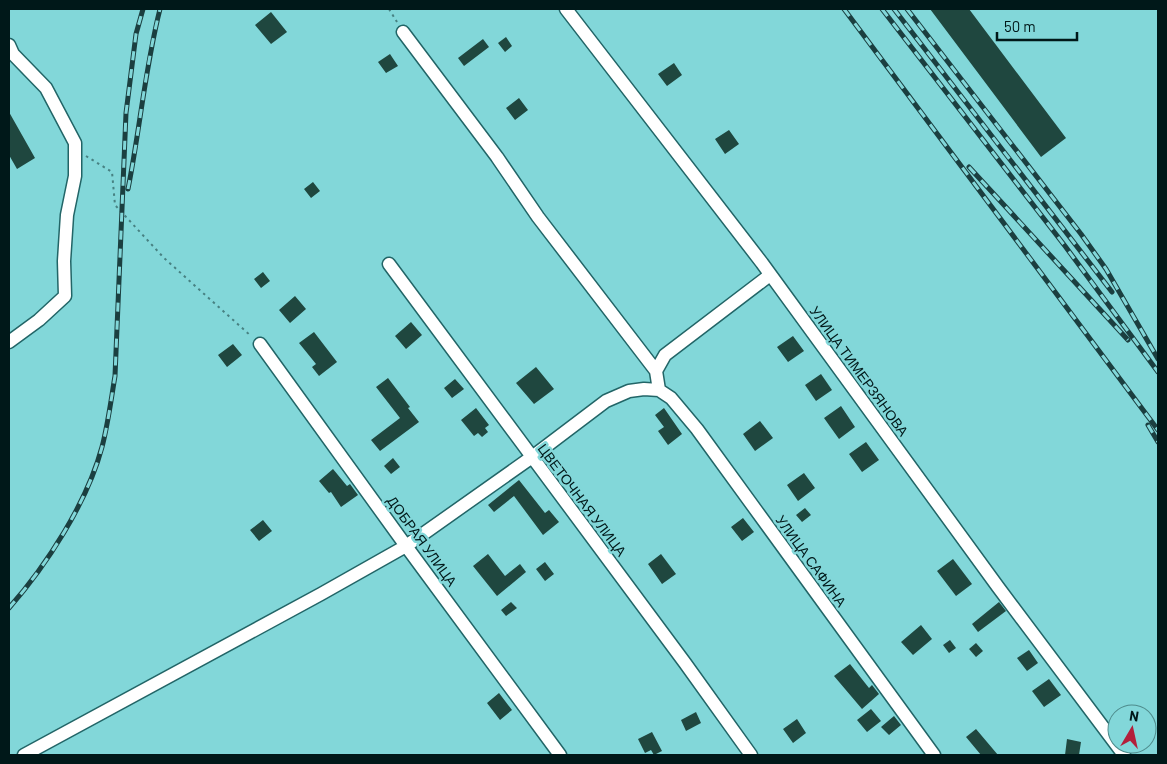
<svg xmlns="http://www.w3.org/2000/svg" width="1167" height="764" viewBox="0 0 1167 764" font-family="Barlow,sans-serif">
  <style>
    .building { fill: #1f473f }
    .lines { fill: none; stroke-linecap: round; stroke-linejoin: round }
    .minor-casing { stroke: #226567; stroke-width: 15 }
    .path { stroke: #478182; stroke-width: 2; stroke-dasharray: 2.5 4; stroke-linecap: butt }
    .minor { stroke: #fff; stroke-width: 12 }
    .rail-casing { stroke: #1b3f40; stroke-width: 5 }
    .rail { stroke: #82d7d9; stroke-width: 3; stroke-dasharray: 9; stroke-linecap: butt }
    .labels { text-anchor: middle; stroke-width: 5; stroke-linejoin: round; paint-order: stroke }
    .street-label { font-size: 14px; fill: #001819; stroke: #82d7d9 }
  </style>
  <rect width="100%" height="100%" fill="#82d7d9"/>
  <!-- building -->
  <path class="building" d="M930,9H969L1066,138L1041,157Z
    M271,12L287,32L271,44L255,25Z
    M506,37L512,46L505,52L498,43Z
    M483,39L489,47L464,66L458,58Z
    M390,54L398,66L386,73L378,62Z
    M674,63L682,75L667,86L658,74Z
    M519,98L528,110L515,120L506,108Z
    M9,112L35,158L17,169L9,155Z
    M729,130L739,144L725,154L715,139Z
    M313,182L320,191L311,198L304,189Z
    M263,272L270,281L261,288L254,279Z
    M295,296L306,309L290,323L279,310Z
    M411,322L422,335L406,349L395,336Z
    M314,332L337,362L319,376L312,367L316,364L299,343Z
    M793,336L804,351L788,362L777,347Z
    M233,344L242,355L227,367L218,355Z
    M536,367L554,389L534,404L516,383Z
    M821,374L832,390L816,401L805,385Z
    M388,378L410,407L408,408L419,422L380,451L371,440L400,418L376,387Z
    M455,379L464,389L452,398L444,388Z
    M841,406L855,427L839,439L824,418Z
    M476,408L489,425L485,428L488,432L482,437L478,433L474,436L461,420Z
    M664,408L682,434L668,445L658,431L664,427L655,415Z
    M760,421L773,438L755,451L743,434Z
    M866,442L879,460L862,472L849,454Z
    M393,458L400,467L391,474L384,466Z
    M333,469L347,486L350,484L358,495L341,507L331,492L329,493L319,481Z
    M804,473L815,488L798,501L787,485Z
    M519,480L545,513L549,510L559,522L543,535L514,496L494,512L488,505Z
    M805,508L811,515L802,522L796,515Z
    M743,518L754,532L742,541L731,527Z
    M263,520L272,531L259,541L250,530Z
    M488,554L505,576L520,564L526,572L497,596L473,566Z
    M661,554L676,574L662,584L648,564Z
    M953,559L972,584L956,596L937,571Z
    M545,562L554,574L545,581L536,569Z
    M511,602L517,608L506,616L501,610Z
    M999,602L1006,611L978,632L972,624Z
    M921,625L932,639L913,655L901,642Z
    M950,640L956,648L949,653L943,645Z
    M976,643L983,651L976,657L969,649Z
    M1029,650L1038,663L1027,671L1017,658Z
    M850,664L869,688L872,685L879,694L862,709L834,676Z
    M1049,679L1061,695L1044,707L1032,691Z
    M499,693L512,710L500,720L487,703Z
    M871,709L881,721L867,732L857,720Z
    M696,712L701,723L686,731L681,720Z
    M894,716L901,725L889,735L881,727Z
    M797,719L806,733L793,743L783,729Z
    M976,729L998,755H981L966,737Z
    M652,732L662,751L654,755L651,750L645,753L638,739Z
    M1067,739L1081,742L1079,755H1065Z"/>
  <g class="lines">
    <!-- minor casing -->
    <g class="minor-casing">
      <path id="minor" d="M566,9L762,263L998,587L1124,755
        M403,32L497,157L538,217L656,371L659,390
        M9,45L13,54L46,88L75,143V176L67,215L64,261L65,296L39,320L9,342
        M389,264L685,663L751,755
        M260,344L406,546L560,755
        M656,371L665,355L770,275
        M24,755L321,594L406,546L532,457L606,401L629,391L644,389L659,390L671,398L697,429L934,755"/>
    </g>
    <!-- path -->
    <path class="path" d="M389,9L397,22
      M86,156L112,172L115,205L164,258L251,336"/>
    <!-- minor -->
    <use href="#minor" class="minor"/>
    <!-- rail casing -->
    <g class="rail-casing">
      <path id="rail" d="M844,9L1158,430
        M882,9L1065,246L1158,372
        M894,9L1112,292
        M907,9L1081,234L1106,269L1158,359
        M969,167L1128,340
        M128,189C140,129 145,68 160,9
        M1148,425L1158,442
        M9,608C46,566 87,503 102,447C108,424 111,400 115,376L126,113L136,34L143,9"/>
    </g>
    <!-- rail -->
    <use href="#rail" class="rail"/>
  </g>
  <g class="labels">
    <!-- street labels -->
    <g class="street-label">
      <text transform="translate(859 371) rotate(54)" y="5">УЛИЦА ТИМЕРЗЯНОВА</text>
      <text transform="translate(582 500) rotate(53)" y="5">ЦВЕТОЧНАЯ УЛИЦА</text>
      <text transform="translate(422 541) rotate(54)" y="5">ДОБРАЯ УЛИЦА</text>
      <text transform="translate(811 561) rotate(54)" y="5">УЛИЦА САФИНА</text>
    </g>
  </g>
  <!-- border -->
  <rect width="1167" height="764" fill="none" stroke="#001819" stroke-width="20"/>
  <!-- north arrow -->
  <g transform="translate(1132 729) rotate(9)"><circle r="24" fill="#82d7d9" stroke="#4e8b8c"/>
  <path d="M0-4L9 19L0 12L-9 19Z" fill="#b3203b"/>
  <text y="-8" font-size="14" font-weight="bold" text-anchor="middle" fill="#001819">N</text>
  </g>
  <!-- scale -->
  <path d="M997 32v8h80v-8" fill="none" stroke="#001819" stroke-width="2.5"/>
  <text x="1004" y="32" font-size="15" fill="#001819" stroke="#82d7d9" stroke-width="4" paint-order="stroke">50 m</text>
</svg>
